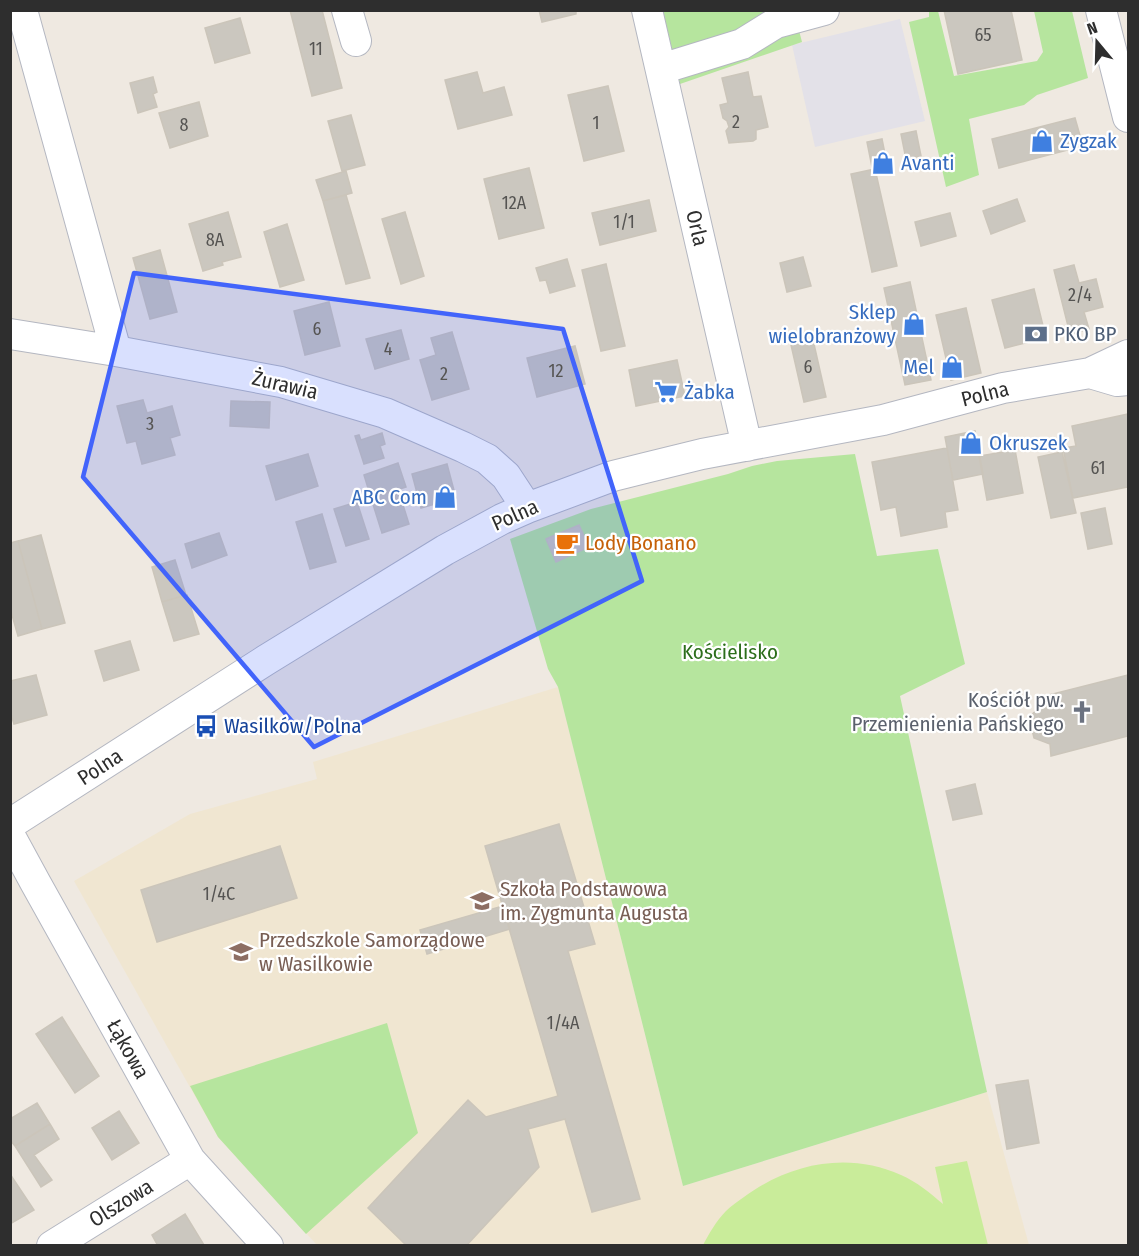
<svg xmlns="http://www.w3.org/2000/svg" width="1139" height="1256" viewBox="0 0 1139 1256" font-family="'Fira Sans Condensed',sans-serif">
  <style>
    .industrial { fill: #e3e1e8 }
    .education { fill: #f0e6d1 }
    .green { fill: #b6e59e }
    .pitch { fill: #c9ec9a }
    .building { fill: #cbc7bf; stroke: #cbc5ba; stroke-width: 1.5 }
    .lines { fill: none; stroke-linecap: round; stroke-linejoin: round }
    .minor-casing { stroke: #b4b7c1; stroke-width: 32 }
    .minor { stroke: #fff; stroke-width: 30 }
    .marked { fill: #4264fb; fill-opacity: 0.2; stroke: #4264fb; stroke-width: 4.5; stroke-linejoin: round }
    .labels { text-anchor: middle; stroke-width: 4.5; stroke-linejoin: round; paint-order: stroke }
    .number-label { font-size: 18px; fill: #555452 }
    .shop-label { font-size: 21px; fill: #366cbe; stroke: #fff; text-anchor: start }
    .street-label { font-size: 21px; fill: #2e2e2e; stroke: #fff }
    .service-label { font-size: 21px; fill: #4e5e75; stroke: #fff; text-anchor: start }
    .food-label { font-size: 21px; fill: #c56008; stroke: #fff; text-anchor: start }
    .park-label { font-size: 21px; fill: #2c6e1b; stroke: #fff }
    .worship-label { font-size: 21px; fill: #5b616d; stroke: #fff; text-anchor: end }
    .transit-label { font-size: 21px; fill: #164399; stroke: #fff; text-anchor: start }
    .education-label { font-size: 21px; fill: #785e54; stroke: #fff; text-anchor: start }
  </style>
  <rect width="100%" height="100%" fill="#efe9e1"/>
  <!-- industrial -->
  <path class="industrial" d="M900,19L925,121L815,147L792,45Z"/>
  <!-- education -->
  <path class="education" d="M558,687L683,1186L987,1092L1029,1245H317L218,1137L74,881L190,814L317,779L313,762Z"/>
  <!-- green -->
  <path class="green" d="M663,11H794L802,42L680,84Z
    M1034,11H1072L1088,78L1037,95L1024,105L969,119L979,175L946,187L909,22L929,17V12L938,11L954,76L1037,61L1043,52Z
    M855,454L877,556L938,549L965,664L900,696L987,1092L683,1186L558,687L548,669L510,539L591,509L728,474L752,466L777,461Z
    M387,1023L418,1133L306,1234L218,1137L190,1086Z"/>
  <!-- pitch -->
  <path class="pitch" d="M967,1161L988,1245H703C709,1234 716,1221 726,1211C731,1206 738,1201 744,1197C790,1163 848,1151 901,1175C917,1182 930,1193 943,1204L935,1167Z"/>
  <!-- building -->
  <path class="building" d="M290,10H322L342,88L312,96Z
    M539,10H576V14L542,22Z
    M944,10H1011L1022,60L958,74Z
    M240,18L250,53L215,63L205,28Z
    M477,72L483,93L504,87L512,115L458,129L445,80Z
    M748,72L753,97L761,96L768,127L756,130V139L753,141L729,143L726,131L729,127L727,121L723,118L720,105L728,103L722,78Z
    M153,77L157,92L153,94L157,107L138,113L130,83Z
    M608,86L624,151L584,161L568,95Z
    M199,102L208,136L170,148L159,113Z
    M351,115L365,165L342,171L328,121Z
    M1075,118L1083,146L999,168L992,139Z
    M916,131L921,156L906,159L901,134Z
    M882,139L887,164L872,167L867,142Z
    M529,168L544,228L499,239L484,179Z
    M875,169L897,266L872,272L851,174Z
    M346,171L352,193L323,201L316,180Z
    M346,195L370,278L346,284L323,201Z
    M1017,199L1025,221L991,234L983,211Z
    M649,200L656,231L600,245L592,213Z
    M228,212L241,257L222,262L223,265L203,271L189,224Z
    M405,212L424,276L401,284L382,219Z
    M950,213L956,236L921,246L915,222Z
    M287,224L304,280L280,287L264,232Z
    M160,250L177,312L150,319L133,258Z
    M803,257L811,286L787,292L780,263Z
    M567,259L575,286L550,293L546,280L540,281L536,268Z
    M606,264L625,346L601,351L582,270Z
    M1074,265L1079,283L1096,279L1103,307L1084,312L1089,329L1070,334L1054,270Z
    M910,282L931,380L905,385L884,288Z
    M1034,289L1046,338L1005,348L992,300Z
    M329,302L340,346L305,355L294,311Z
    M966,308L981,373L951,380L936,315Z
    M401,330L409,359L375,369L366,339Z
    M811,331L826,397L804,402L789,336Z
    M452,332L469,389L432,400L420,360L436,355L431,338Z
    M575,346L585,384L537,397L527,358Z
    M677,360L685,396L636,406L629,370Z
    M143,400L147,413L172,406L180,435L170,438L175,455L142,464L136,441L127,443L117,406Z
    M231,401L270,402L269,428L230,426Z
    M1128,414V487L1073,498L1063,448L1076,446L1072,426Z
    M975,431L983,474L953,480L945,437Z
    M382,433L385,444L380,446L384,458L364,464L355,436L359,435L361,440Z
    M947,448L958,510L945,512L947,527L901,536L896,507L881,510L872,462Z
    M1015,450L1023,493L987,500L979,456Z
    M1062,452L1076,513L1051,518L1038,457Z
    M308,454L318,486L276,500L266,466Z
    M398,463L406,487L371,498L364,475Z
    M447,464L456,498L421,508L412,474Z
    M398,489L409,524L382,533L371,498Z
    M357,502L369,539L346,546L334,509Z
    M1105,508L1112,544L1088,549L1081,513Z
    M322,514L336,562L310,569L296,522Z
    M579,525L589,547L556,562L546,539Z
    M219,533L227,555L192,568L185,544Z
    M41,535L65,623L42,629L18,541Z
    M18,541L42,629L18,636L10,608V543Z
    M175,560L186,595L162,602L152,567Z
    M186,595H187L199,634L174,641L162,602Z
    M130,641L139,670L104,681L95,651Z
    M36,675L47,715L14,724L10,711V681Z
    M1128,675V736L1051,756L1050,744L1034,738L1029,717L1040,707L1037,698Z
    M975,784L982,814L953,820L946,791Z
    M559,824L595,944L568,951L640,1199L592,1212L565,1119L528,1129L539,1167L466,1246H407L368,1208L468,1100L486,1117L558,1096L485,846Z
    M280,846L297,898L157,942L141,890Z
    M503,906L510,929L427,954L420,930Z
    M62,1017L99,1076L75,1093L36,1034Z
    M1028,1080L1039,1143L1007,1149L996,1085Z
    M37,1103L50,1124L15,1146L10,1140V1119Z
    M119,1111L139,1143L112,1160L92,1128Z
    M50,1124L59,1139L34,1155L52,1180L41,1187L15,1146Z
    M10,1174L34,1210L10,1224Z
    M185,1214L204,1245L158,1246L152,1235Z"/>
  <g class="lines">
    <!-- minor casing -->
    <g class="minor-casing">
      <path id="minor" d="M22,10L116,351
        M347,10L356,41
        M647,10L747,446
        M1101,10L1128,117
        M661,69L742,44L776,23L824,10
        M10,334L116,351L281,382L385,413L463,447L487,459L506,476L527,508
        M1090,373L1117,381L1128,380
        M10,824L266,660L445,550L502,519L527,508L613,476L645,468L702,454L883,420L1003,388L1090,373L1128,355
        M10,836L35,882L190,1160L268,1246
        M52,1246L190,1160"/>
    </g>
    <!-- minor -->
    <use href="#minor" class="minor"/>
  </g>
  <!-- marked area -->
  <path class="marked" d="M134,273L563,329L642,581L314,747L83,477Z"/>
  <!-- icons -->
  <defs>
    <g id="shop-bare" transform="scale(1.8)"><path d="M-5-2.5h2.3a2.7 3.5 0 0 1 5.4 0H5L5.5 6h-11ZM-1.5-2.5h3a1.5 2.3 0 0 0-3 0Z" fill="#3f7fe0" stroke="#fff" stroke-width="2.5" paint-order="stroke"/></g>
    <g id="bank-bare" transform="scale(1.8)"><path d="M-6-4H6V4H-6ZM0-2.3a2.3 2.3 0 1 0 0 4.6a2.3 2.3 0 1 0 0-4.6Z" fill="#5c6f8a" stroke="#fff" stroke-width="2.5" paint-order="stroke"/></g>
    <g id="supermarket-bare" transform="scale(1.8)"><path d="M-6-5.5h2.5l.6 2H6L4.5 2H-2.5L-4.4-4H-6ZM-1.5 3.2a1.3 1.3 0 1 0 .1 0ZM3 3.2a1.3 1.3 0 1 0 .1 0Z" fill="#3f7fe0" stroke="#fff" stroke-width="2.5" paint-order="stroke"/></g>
    <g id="cafe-bare" transform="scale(1.8)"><path d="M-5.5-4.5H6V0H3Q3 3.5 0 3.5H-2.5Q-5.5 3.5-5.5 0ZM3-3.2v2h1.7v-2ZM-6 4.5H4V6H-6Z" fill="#e8710a" stroke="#fff" stroke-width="2.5" paint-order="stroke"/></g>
    <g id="church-bare" transform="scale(1.8)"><path d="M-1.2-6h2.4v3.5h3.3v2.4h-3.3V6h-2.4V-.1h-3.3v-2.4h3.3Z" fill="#6b7280" stroke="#fff" stroke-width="2.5" paint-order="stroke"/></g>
    <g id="bus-bare" transform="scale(1.8)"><path d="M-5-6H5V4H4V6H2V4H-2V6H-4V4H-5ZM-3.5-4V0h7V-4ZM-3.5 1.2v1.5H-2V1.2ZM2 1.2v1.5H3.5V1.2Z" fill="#1a4fb4" stroke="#fff" stroke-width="2.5" paint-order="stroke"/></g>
    <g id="school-bare" transform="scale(1.8)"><path d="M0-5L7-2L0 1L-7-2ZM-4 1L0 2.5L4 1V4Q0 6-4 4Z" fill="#8d6e63" stroke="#fff" stroke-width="2.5" paint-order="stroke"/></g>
  </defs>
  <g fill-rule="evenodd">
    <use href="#shop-bare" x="1042" y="141"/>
    <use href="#shop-bare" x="883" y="163"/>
    <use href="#shop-bare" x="914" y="324"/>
    <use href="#bank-bare" x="1036" y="334"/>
    <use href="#shop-bare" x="952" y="367"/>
    <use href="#supermarket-bare" x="666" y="392"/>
    <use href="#shop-bare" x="971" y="443"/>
    <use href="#shop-bare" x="445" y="497"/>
    <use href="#cafe-bare" x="567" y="543"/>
    <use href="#church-bare" x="1082" y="712"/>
    <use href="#bus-bare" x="206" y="726"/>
    <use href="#school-bare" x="482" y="901"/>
    <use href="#school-bare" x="241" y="952"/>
  </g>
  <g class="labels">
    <!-- number labels -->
    <g class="number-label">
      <text x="983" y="41">65</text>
      <text x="316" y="55">11</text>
      <text x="736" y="128">2</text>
      <text x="596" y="129">1</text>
      <text x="184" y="131">8</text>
      <text x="514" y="209">12A</text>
      <text x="624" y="228">1/1</text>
      <text x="215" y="246">8A</text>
      <text x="1080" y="301">2/4</text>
      <text x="317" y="335">6</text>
      <text x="388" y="355">4</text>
      <text x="808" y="373">6</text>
      <text x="556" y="377">12</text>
      <text x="444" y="380">2</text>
      <text x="150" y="430">3</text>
      <text x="1098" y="474">61</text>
      <text x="219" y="900">1/4C</text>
      <text x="563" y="1029">1/4A</text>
    </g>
    <!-- shop labels -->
    <g class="shop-label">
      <text x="1060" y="148">Zygzak</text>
      <text x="901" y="170">Avanti</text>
      <text x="896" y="319" text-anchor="end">Sklep<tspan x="896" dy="24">wielobranżowy</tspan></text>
      <text x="934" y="374" text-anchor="end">Mel</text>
      <text x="684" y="399">Żabka</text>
      <text x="989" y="450">Okruszek</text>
      <text x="427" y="504" text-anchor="end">ABC Com</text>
    </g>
    <!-- street labels -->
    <g class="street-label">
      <text transform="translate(697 228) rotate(77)" y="7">Orla</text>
      <text transform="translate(285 385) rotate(13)" y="7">Żurawia</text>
      <text transform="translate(985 394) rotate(-14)" y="7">Polna</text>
      <text transform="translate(515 515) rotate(-24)" y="7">Polna</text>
      <text transform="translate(100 767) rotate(-33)" y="7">Polna</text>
      <text transform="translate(128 1049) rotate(61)" y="7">Łąkowa</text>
      <text transform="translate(121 1203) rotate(-32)" y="7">Olszowa</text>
    </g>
    <!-- service labels -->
    <g class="service-label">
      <text x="1054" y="341">PKO BP</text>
    </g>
    <!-- food labels -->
    <g class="food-label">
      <text x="585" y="550">Lody Bonano</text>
    </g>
    <!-- park labels -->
    <g class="park-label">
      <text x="730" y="659">Kościelisko</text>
    </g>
    <!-- worship labels -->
    <g class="worship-label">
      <text x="1064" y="707">Kościół pw.<tspan x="1064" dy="24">Przemienienia Pańskiego</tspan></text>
    </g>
    <!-- transit labels -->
    <g class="transit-label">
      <text x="224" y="733">Wasilków/Polna</text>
    </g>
    <!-- education labels -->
    <g class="education-label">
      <text x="500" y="896">Szkoła Podstawowa<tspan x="500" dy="24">im. Zygmunta Augusta</tspan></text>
      <text x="259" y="947">Przedszkole Samorządowe<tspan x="259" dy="24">w Wasilkowie</tspan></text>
    </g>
  </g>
  <!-- border -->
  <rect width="1139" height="1256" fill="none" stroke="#2e2e2e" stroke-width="24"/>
  <!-- north arrow -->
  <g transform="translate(1097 42) rotate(341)" stroke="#ffffff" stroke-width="4.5" paint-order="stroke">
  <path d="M0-4.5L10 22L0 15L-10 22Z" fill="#2e2e2e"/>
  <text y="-9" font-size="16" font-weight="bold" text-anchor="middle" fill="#2e2e2e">N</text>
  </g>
</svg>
